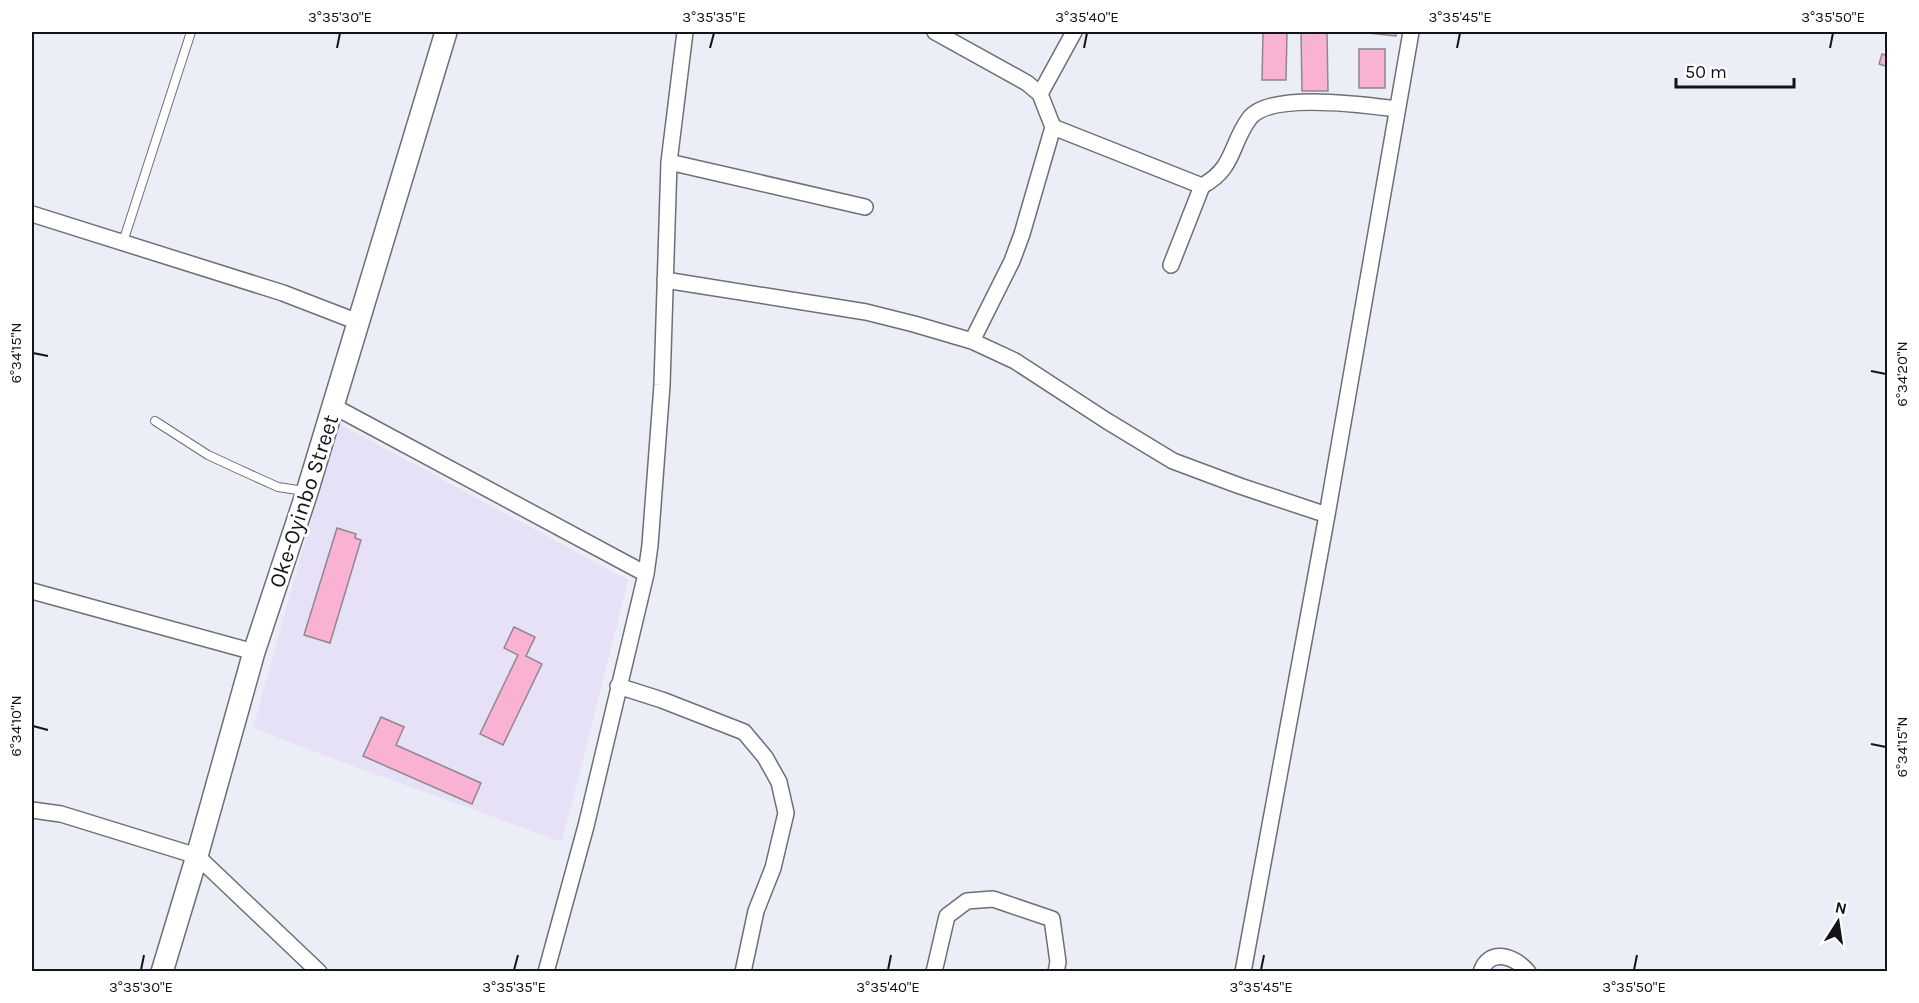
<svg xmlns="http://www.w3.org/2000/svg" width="1919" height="1003" viewBox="0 0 1919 1003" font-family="Karla,sans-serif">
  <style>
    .education { fill: #e7e1f7 }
    .building { fill: #fab2d4; stroke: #90878b; stroke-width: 1.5 }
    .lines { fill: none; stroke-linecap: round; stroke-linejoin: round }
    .lane-casing { stroke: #6d6f76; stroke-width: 10 }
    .street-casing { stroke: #6d6f76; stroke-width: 18 }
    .secondary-casing { stroke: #6d6f76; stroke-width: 24 }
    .lane { stroke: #fff; stroke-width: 8 }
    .street { stroke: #fff; stroke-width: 15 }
    .secondary { stroke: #fff; stroke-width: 21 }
    .ticks { fill: none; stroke: #131416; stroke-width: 2 }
    .labels { text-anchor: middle; stroke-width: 6; stroke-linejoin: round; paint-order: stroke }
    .street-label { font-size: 22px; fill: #131416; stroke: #fff }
    .neatline { fill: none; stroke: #131416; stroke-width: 2 }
    .ticks-label { font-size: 15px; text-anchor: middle; fill: #131416 }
  </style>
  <rect width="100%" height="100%" fill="#eceef7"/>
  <!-- education -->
  <path class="education" d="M338,423L628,580L562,842L350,765L253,728Z"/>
  <!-- building -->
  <path class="building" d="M1263,32H1287L1286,80H1262Z
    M1301,32H1327L1328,91H1302Z
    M1358,32H1396V36Z
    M1359,49H1385V88H1359Z
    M1882,54L1888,56V67L1879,64Z
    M337,528L356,534L355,538L361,540L330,643L304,635Z
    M514,627L535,637L526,656L542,664L503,745L480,734L518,655L504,648Z
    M381,717L404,727L396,745L481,783L472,804L363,756Z"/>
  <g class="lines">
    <!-- lane casing -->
    <g class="lane-casing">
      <path id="lane" d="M123,242L191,32
        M155,421L208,455L236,468L278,487L304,491"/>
    </g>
    <!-- street casing -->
    <g class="street-casing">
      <path id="street" d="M935,32L1027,83L1040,94L1053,127L1202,186C1235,168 1230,145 1249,119C1269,91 1365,105 1397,109
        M1040,94L1074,32
        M669,162L865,207
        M32,214L283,293L358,322
        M1171,265L1202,186
        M665,280L866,312L914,324L972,341L1015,361L1107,421L1173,461L1240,486L1327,515
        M972,341L1012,261L1022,234L1053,127
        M333,406L646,574
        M32,591L254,652
        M618,686L662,700L744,732L765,757L779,782L786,813L773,868L756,911L743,972
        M32,810L61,814L197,856L319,972
        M546,972L586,826L646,574L650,545L662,385L669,162L685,32
        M934,972L947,916L967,901L993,899L1052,919L1058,962L1056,972
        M1243,972L1327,515L1411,32
        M1481,972C1489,947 1515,956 1528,972"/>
    </g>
    <!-- secondary casing -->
    <g class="secondary-casing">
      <path id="secondary" d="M162,972L197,856L254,652L307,492L446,32"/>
    </g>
    <!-- lane -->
    <use href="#lane" class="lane"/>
    <!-- street -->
    <use href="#street" class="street"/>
    <!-- secondary -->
    <use href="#secondary" class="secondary"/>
  </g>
  <!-- ticks -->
  <path class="ticks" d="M337,48L340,33M710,48L714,33M1084,48L1087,33M1457,48L1460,33M1830,48L1833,33M33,353L48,356M1871,371L1886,374M33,726L48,730M1871,744L1886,747M141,970L144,955M514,970L518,955M888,970L891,955M1261,970L1264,955M1634,970L1637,955"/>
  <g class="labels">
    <!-- street labels -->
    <g class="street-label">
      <text transform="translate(303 501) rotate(-72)" y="8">Oke-Oyinbo Street</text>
    </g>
  </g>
  <!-- border -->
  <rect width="1919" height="1003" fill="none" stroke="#ffffff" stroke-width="66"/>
  <!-- north arrow -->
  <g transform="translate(1838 922) rotate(12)" stroke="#ffffff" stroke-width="4.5" paint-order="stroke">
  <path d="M0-4.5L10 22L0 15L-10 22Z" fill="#131416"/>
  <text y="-9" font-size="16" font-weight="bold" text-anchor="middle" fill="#131416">N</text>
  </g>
  <!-- scale -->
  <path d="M1676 78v9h118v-9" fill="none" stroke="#131416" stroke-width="3"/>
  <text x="1685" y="78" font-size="18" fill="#131416" stroke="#ffffff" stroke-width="4.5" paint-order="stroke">50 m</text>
  <rect x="33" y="33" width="1853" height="937" class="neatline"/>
  <g class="ticks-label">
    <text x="340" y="22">3°35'30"E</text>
    <text x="714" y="22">3°35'35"E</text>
    <text x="1087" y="22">3°35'40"E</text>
    <text x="1460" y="22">3°35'45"E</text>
    <text x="1833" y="22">3°35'50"E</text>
    <text transform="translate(16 353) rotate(-90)" y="5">6°34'15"N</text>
    <text transform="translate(1902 374) rotate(-90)" y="5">6°34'20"N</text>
    <text transform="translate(16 726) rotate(-90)" y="5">6°34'10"N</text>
    <text transform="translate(1902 747) rotate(-90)" y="5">6°34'15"N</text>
    <text x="141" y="992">3°35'30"E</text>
    <text x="514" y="992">3°35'35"E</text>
    <text x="888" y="992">3°35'40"E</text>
    <text x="1261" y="992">3°35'45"E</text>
    <text x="1634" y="992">3°35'50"E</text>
  </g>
</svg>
